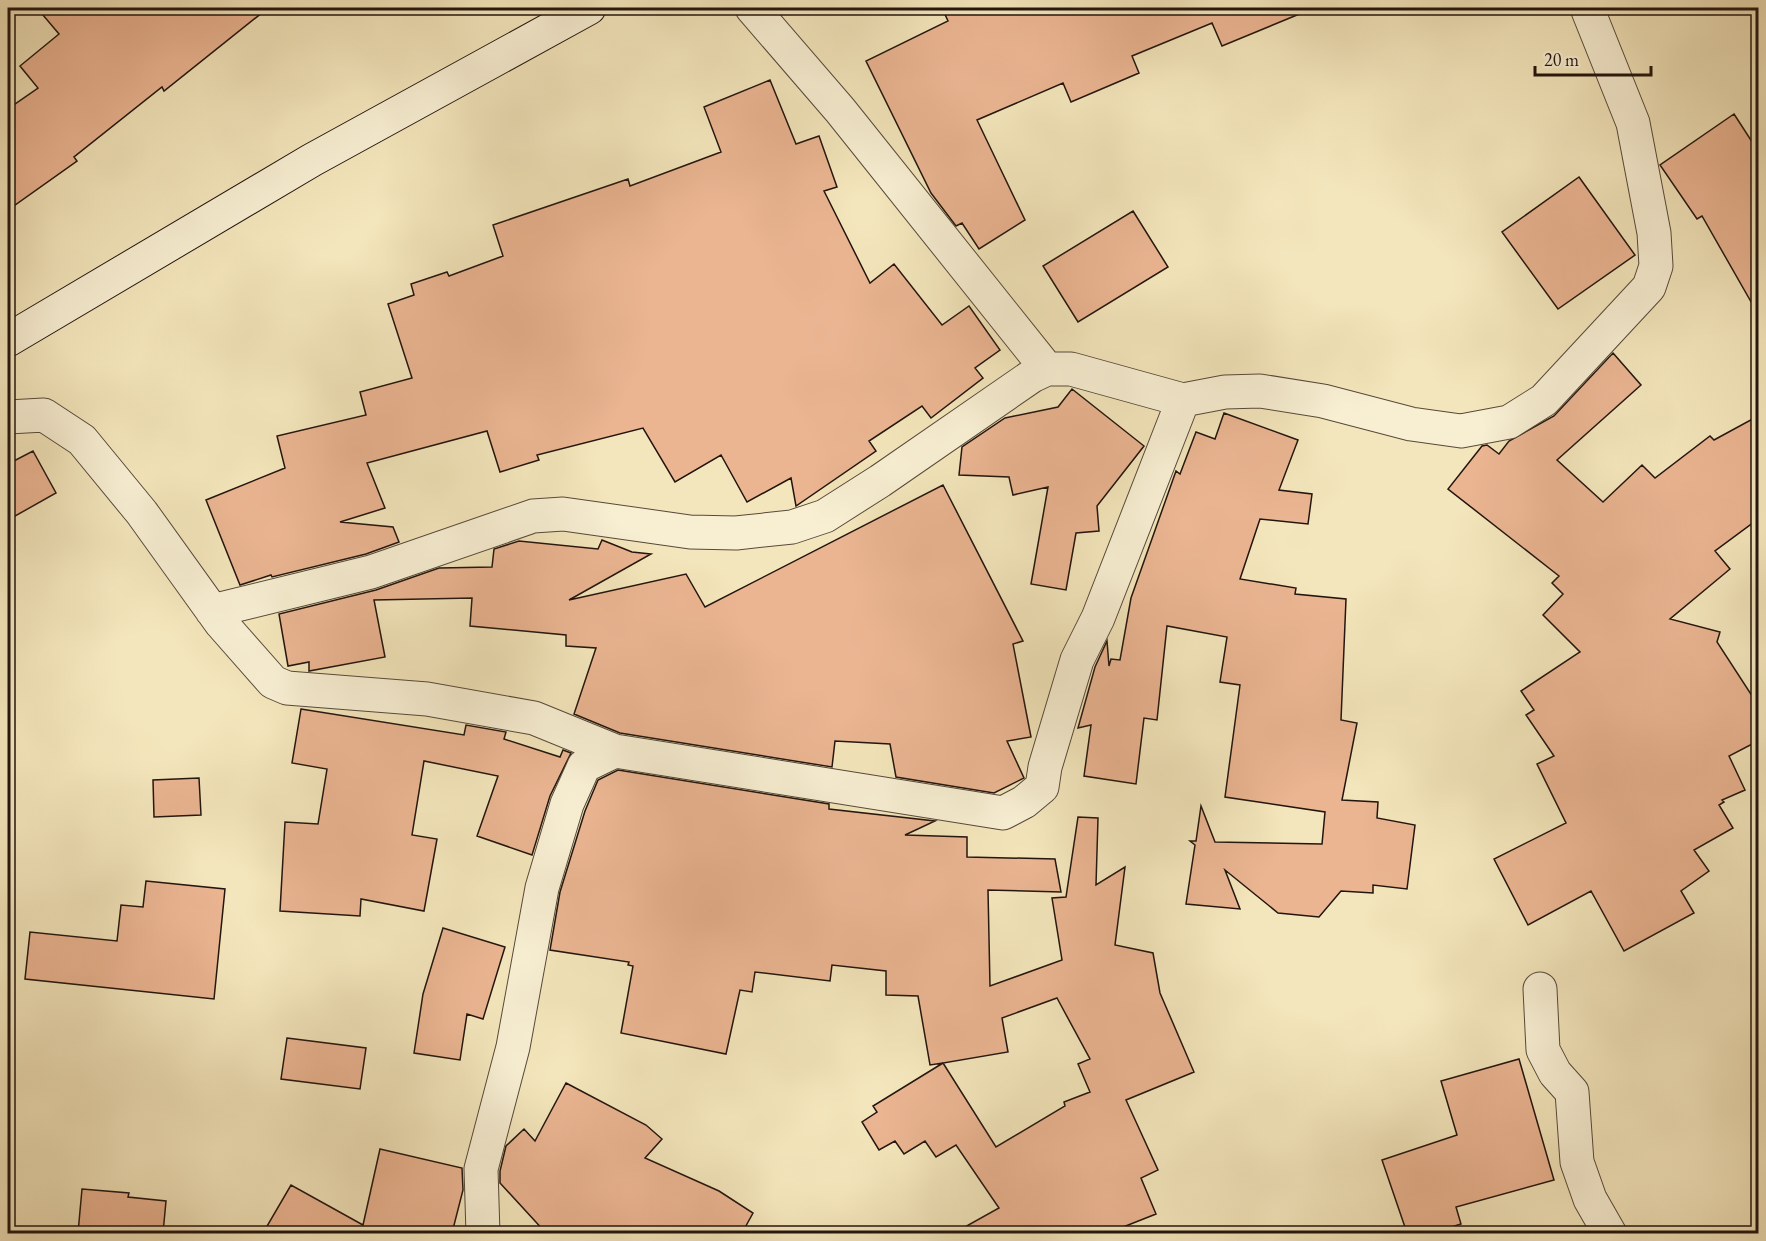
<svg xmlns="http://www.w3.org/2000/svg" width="1766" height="1241" viewBox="0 0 1766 1241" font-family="'EB Garamond',serif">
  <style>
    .building { fill: #ebb592; stroke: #22150e; stroke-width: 1.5; fill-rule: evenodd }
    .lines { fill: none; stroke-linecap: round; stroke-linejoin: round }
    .street-casing { stroke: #56493a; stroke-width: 35 }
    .secondary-casing { stroke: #22150e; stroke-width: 35 }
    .street { stroke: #f8efd3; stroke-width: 33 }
    .secondary { stroke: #f8efd3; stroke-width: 33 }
  </style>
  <rect width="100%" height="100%" fill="#f4e6bc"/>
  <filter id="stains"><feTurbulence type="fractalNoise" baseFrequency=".00333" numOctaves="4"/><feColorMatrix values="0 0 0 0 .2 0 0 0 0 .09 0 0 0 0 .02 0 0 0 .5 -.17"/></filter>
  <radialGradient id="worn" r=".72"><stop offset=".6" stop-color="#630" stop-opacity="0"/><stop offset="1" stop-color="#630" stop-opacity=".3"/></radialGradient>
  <!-- building -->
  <path class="building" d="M37,8H268L164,91L162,87L74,157L77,161L8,210V109L38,88L20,66L59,34Z
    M942,8H1314L1222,46L1212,23L1132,56L1139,73L1071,102L1063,83L977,120L1025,220L979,249L962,223L956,226L931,193L866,61L948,21Z
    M770,80L796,144L819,136L837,187L824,191L870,283L894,264L942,325L969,306L1000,350L975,368L983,378L931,418L922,406L869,441L876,451L796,506L791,478L747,502L721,455L675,482L643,428L537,455L539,460L500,472L487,431L367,463L385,508L340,522L393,527L399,542L366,554L272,577L271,575L240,585L206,500L285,468L277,436L366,415L360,392L412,378L388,304L414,295L411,284L447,272L449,276L503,256L493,225L628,179L630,186L721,152L704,107Z
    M1734,114L1758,151V314L1702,216L1697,219L1660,165Z
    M1579,177L1635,255L1558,309L1502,232Z
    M1133,211L1168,267L1078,322L1043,266Z
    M1613,353L1641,385L1557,460L1603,502L1642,465L1655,478L1710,436L1714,440L1758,416V519L1715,551L1730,569L1670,619L1720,632L1717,642L1758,705V741L1729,756L1745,790L1722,800L1724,802L1719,805L1733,828L1694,850L1709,871L1681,891L1694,913L1624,951L1591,891L1528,925L1494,859L1566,823L1537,764L1554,756L1526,715L1534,710L1521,691L1580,652L1543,615L1563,594L1552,583L1559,576L1448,489L1482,446L1487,445L1499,454L1509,441L1554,416Z
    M1072,389L1144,446L1097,506L1099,531L1076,533L1066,590L1031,584L1048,487L1013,495L1009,477L959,475L962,447L1005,418L1058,407Z
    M1224,413L1298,440L1279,490L1312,494L1308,524L1260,519L1240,579L1296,588L1295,594L1346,599L1341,720L1357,723L1342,800L1378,802L1377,818L1415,825L1407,889L1373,885V893L1341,891L1319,917L1278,913L1225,870L1240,909L1186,904L1195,845L1190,841H1196L1201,806L1215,842L1322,844L1325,812L1225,797L1240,685L1220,682L1227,637L1167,626L1157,720L1144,718L1136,784L1084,776L1091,725L1078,728L1095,667L1107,641L1109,666L1111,659L1120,660L1131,598L1176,471L1180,474L1196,432L1215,439Z
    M33,451L56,493L8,520V464Z
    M943,485L1023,641L1013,644L1031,737L1007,741L1024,778L994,793L896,777L890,744L835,741L832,767L620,733L574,714L596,648L566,646V635L470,626L472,598L374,600L385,657L309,671V662L288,666L279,614L376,590L439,568L492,567L494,549L519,541L598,549L602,540L632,552L651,554L569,600L686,574L705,607Z
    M301,709L464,735L466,725L506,732L504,739L560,757L563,750L571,753L550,796L532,855L477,836L498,776L424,761L412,835L437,839L424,911L361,899L360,916L280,911L285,822L318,824L327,769L292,763Z
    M618,770L829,804V809L935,821L905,835L967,837V857L1055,859L1061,892L988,890L990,986L1062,960L1052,898L1066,897L1078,817L1098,818L1096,885L1125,867L1115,945L1153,953L1160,993L1194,1072L1126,1100L1158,1170L1141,1178L1156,1214L1108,1233H954L999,1208L956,1145L936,1157L925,1141L904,1154L895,1141L879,1150L862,1122L877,1112L873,1106L943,1063L930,1065L918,996L886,995V971L832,965L830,981L755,972L752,992L740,990L726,1054L621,1033L633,966L628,965L629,962L550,950L560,892L585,811L598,780ZM1057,998L1090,1059L1078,1064L1090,1092L1064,1102L1065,1106L996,1147L943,1063L1008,1052L1002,1018Z
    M199,778L201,815L154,817L153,780Z
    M146,881L225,889L214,999L25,979L30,932L117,941L121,905L143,907Z
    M443,928L505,947L483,1019L467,1014L460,1060L414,1053L423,994Z
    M287,1038L366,1048L360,1089L281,1079Z
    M1519,1059L1554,1180L1456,1207L1461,1224L1432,1233H1407L1382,1160L1457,1135L1441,1081Z
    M566,1083L646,1125L662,1139L645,1158L719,1191L753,1213L742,1233H546L500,1183V1171L506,1146L524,1129L535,1141Z
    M380,1149L462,1168L463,1190L452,1233H263L291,1185L363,1225Z
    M82,1189L129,1193L128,1197L166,1201L163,1233H78Z"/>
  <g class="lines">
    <!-- street casing -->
    <g class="street-casing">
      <path id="street" d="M752,8L840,110L1047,369
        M8,417L44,415L82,440L142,513L221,623L273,682L287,688L427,699L534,718L615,751L1003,813L1024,802L1042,787L1045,767L1077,660L1098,618L1183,400
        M212,611L371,572L533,516L563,514L690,532L736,533L792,527L825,516L880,481L1032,376L1047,369H1071L1183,400L1225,392L1260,391L1323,401L1411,424L1461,431L1509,422L1544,400L1649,287L1656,266L1654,233L1633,123L1587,8
        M1540,989L1543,1050L1555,1073L1572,1092L1577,1162L1590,1199L1610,1234
        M483,1234L481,1169L513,1047L542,888L567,804L584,766L615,751"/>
    </g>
    <!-- secondary casing -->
    <g class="secondary-casing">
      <path id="secondary" d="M8,340L312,160L589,8"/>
    </g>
    <!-- street -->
    <use href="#street" class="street"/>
    <!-- secondary -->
    <use href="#secondary" class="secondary"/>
  </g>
  <!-- margin -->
  <rect width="1766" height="1241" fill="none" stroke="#f4e6bc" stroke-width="30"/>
  <rect x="9" y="9" width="1748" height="1223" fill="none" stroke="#22150e" stroke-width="3"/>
  <rect x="15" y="15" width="1736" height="1211" fill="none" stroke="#22150e" stroke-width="1.5"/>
  <!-- scale -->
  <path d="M1535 66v9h116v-9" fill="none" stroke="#22150e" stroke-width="3"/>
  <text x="1544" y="66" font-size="18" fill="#22150e" stroke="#f8efd3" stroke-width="4.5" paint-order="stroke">20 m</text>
  <rect width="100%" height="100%" filter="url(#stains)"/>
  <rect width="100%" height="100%" fill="url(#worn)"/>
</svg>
